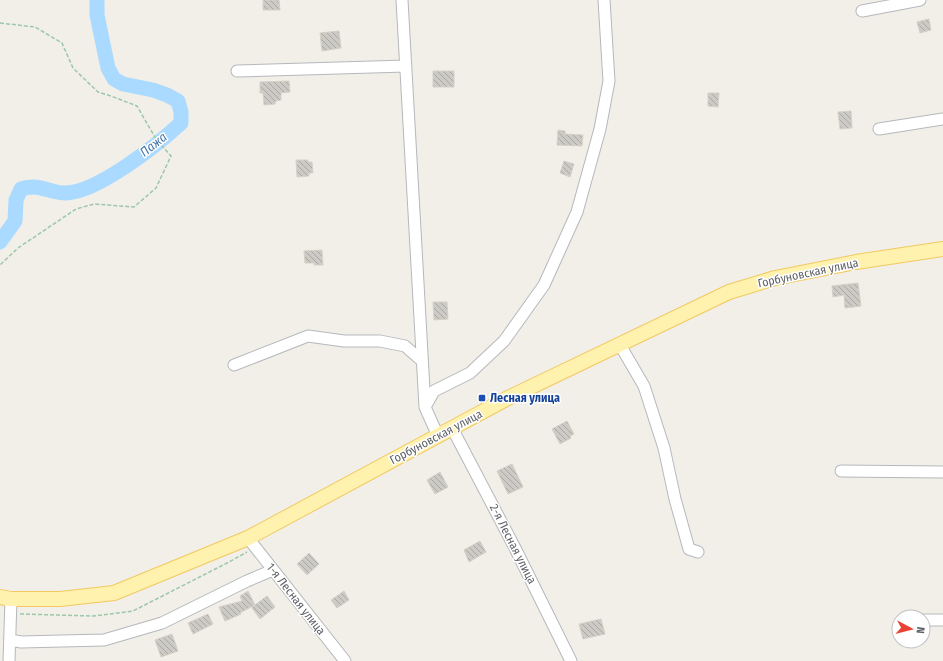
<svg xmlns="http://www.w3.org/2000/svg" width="943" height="661" viewBox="0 0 943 661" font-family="'Fira Sans Condensed',sans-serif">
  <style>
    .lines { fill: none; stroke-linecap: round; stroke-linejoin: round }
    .river { stroke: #aadaff; stroke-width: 15 }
    .building { fill: url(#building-back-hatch); stroke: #d6d1c6 }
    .minor-casing { stroke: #b5b8bc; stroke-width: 13 }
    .major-casing { stroke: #f2c960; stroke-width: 16 }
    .path { stroke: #9cc7a9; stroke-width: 1.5; stroke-dasharray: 4 2; stroke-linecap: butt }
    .minor { stroke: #fff; stroke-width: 11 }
    .major { stroke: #fff2af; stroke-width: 14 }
    .transit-dot { fill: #1a4fb4; stroke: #fff; stroke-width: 1.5 }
    .labels { text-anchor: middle; stroke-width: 3; stroke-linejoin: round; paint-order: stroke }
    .street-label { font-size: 12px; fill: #5f6368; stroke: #fff }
    .transit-label { font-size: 12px; font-weight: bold; fill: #164399; stroke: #fff; text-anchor: start }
    .water-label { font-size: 13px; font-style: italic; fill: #4174aa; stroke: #fff }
  </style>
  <defs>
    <pattern id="building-back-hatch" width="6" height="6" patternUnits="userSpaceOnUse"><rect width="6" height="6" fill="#cccac5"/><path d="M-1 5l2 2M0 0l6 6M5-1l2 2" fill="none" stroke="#a9a8a4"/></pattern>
  </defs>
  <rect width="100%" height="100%" fill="#f1efe8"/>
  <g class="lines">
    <!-- river -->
    <path class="river" d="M0,242L15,221L16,200L21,189C41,183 48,193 66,193C98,192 157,145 181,123V112L178,101L167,95L153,90L123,84L114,79L108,68L97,15V0"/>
  </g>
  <!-- building -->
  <path class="building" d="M263,0H279L280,10H263Z
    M929,19L931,30L920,33L917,22Z
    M339,31L341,48L322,51L320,33Z
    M433,71H454V87H433Z
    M289,81L290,92L281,93V100L276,101L275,104L264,105L263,93H260V82Z
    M708,93H719L718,107L708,106Z
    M851,111L852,128L840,129L838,112Z
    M558,130L565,131V134L583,135L582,146L557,145Z
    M296,160H308V162H312L313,173H309V176L297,177Z
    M564,161L574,164L570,177L560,173Z
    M322,250L323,265H314V263H305L304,251Z
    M858,283L861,306L845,308L844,295L833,297L832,286Z
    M433,302H447L448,319L434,320Z
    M567,421L574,434L570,436L571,438L560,444L552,429Z
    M512,464L523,487L508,494L497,471Z
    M440,472L448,487L435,494L427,480Z
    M480,541L486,552L469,562L464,550Z
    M309,553L319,564L307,575L297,564Z
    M248,591L255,605L267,596L275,607L260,619L252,608L255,605L240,613L241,614L225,621L219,607L242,601L240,596Z
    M344,591L349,600L337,608L331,600Z
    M208,614L213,624L193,634L188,623Z
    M601,619L605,634L583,639L579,624Z
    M172,634L178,651L161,657L155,640Z"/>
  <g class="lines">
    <!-- minor casing -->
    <g class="minor-casing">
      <path id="minor" d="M402,0L425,407L438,436
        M862,11L920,0
        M237,71L406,66
        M879,129L943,119
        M620,345L644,386L664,448L675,499L689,549L698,552
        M234,365L308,336L344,341H380L405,346L422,361
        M425,407L434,391L470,373L504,341L544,285L577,212L600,129L609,81L604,0
        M452,428L515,548L571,661
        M841,471L943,472
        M248,538L345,661
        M923,620H943
        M10,640L21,642L104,640L162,623L247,581L273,570
        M9,661L11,599"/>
    </g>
    <!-- major casing -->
    <g class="major-casing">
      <path id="major" d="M0,597L11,599H60L114,593L248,538L508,398L729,292L775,278L856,262L943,249"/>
    </g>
    <!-- path -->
    <path class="path" d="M0,23L35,27L62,43L73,68L98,92L111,96L137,106L156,139L171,156L156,188L134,207L94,204L76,209L18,248L0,265
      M20,614L93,616L133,611L229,562L247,552"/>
    <!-- minor -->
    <use href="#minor" class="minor"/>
    <!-- major -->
    <use href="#major" class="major"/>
  </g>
  <!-- markers -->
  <rect class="transit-dot" x="478" y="394" width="8" height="8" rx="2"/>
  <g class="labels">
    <!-- street labels -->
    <g class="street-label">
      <text transform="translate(808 273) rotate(-12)" y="4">Горбуновская улица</text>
      <text transform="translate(436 437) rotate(-28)" y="4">Горбуновская улица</text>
      <text transform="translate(513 544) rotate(63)" y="4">2-я Лесная улица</text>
      <text transform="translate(296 599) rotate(52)" y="4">1-я Лесная улица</text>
    </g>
    <!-- transit labels -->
    <g class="transit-label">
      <text x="490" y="402">Лесная улица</text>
    </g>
    <!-- water labels -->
    <g class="water-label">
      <text transform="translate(153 144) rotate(-38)" y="5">Пажа</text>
    </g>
  </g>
  <!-- north arrow -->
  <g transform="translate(911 629) rotate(97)"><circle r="19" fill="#ffffff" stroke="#bfc1c3"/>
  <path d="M0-3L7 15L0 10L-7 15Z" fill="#ea4335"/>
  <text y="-6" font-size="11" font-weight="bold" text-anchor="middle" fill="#5f6368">N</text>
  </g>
</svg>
